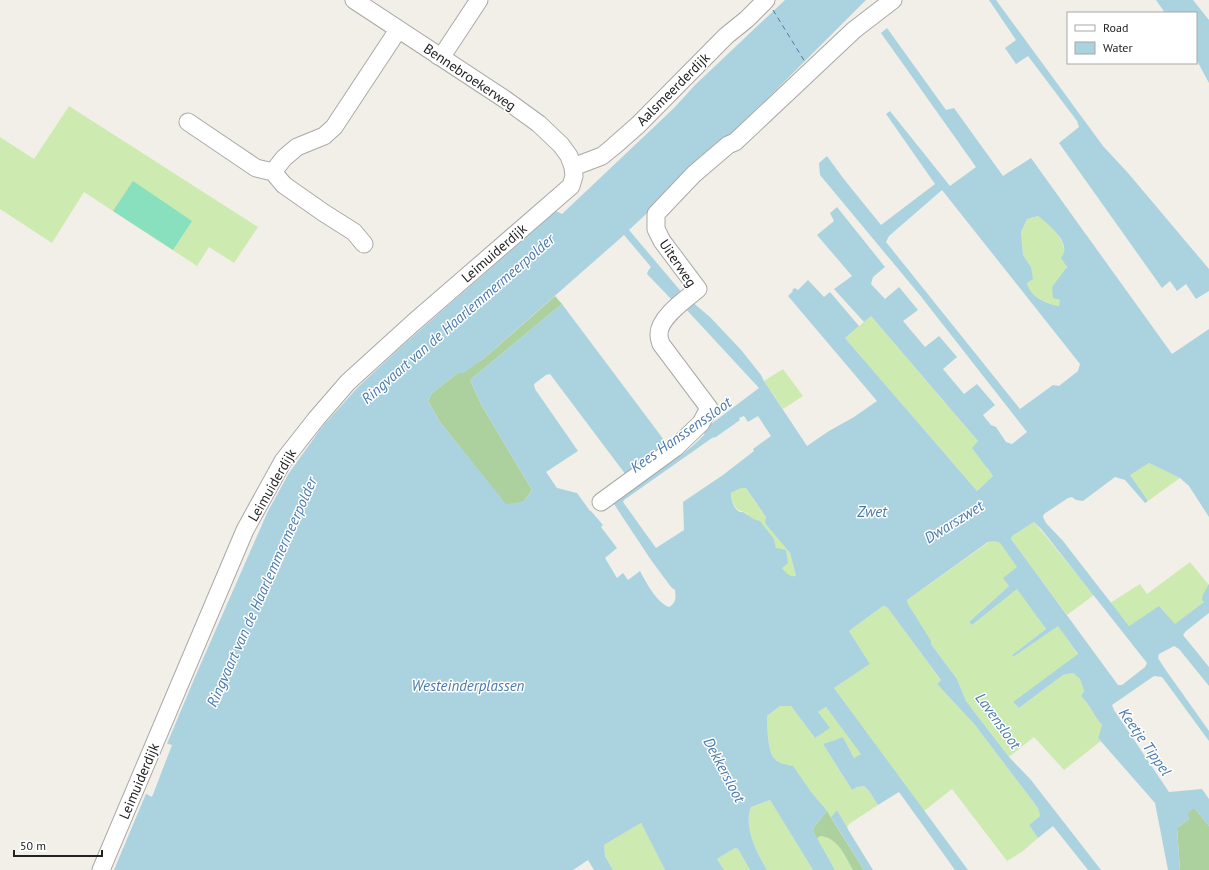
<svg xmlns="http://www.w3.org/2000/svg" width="1209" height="870" viewBox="0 0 1209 870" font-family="'PT Sans',sans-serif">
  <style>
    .grass { fill: #cdebb0 }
    .forest { fill: #add19e }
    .pitch { fill: #88e0be }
    .water { fill: #aad3df; fill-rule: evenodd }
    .pier { fill: #f2efe9 }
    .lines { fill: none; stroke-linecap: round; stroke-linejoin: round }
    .ferry { stroke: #4a7aab; stroke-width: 1; stroke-dasharray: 5 4; stroke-linecap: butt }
    .minor-casing { stroke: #a9a9a9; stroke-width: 19 }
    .minor { stroke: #fff; stroke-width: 17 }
    .labels { text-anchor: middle; stroke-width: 3; stroke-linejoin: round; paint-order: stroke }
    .street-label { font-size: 14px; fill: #222; stroke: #fff }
    .water-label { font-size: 15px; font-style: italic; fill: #4a7aab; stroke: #fff }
  </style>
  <rect width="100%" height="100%" fill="#f2efe9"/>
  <!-- grass -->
  <path class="grass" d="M69,106L258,227L234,263L209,247L197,266L84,192L52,243L0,209V137L34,159Z
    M1038,216C1043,220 1049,223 1053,228C1073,251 1066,279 1059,306C1048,304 1026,296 1027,282C1028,277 1030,272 1031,267L1023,255L1021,232L1027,219Z
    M871,316L978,441L987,469L993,476L977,491L845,338Z
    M783,369L803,396L783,409L764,381Z
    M1149,463L1180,478L1148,501L1129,475Z
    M741,488H746L766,517V523L790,553L796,576C777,580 779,547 772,537C765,527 753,521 745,512C734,511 732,502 731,493Z
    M1034,522L1094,595L1067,615L1011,539L1012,536Z
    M995,540L1000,543L1018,567L1009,586L969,622L972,625L1017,588L1046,629L1012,655L1013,657L1058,625L1078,655L1013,702L1019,708L1063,675L1073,673L1080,679L1084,691L1081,696C1090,705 1094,716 1102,725L1098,738L1101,741L1064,770L1034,737L1009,757L966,701L957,679L931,644L908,604L907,600L989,542Z
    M1190,562L1209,585L1203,594L1204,602L1175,625L1160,607L1129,626L1110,603L1140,584L1147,594Z
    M883,606L887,607L941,680L937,684L975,725L1038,808L1040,816L1029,825L1038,838L1023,851L1007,861L952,789L924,811L834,688L870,664L849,631Z
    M780,706H791L815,738L818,712L826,707L862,754L854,758L843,737L823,744L852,790L857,787L864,786L869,791L878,805L849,824L847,828L837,810L831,817L812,793L793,767C787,765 777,763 773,757C768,749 767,725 767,716Z
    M770,800L813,870H767C757,853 743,827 751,807Z
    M641,823L665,870H613L605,856L604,845Z
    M820,836C838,837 845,857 853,870H835L817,839Z
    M735,848L738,849L750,870H724L717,859Z"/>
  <!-- forest -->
  <path class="forest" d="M555,296L562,304L470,380L482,406L532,490L523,502L506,505L440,422L428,401L432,393L459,372L482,360Z
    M1192,809H1195L1209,826V870H1180L1177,828L1189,819L1187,813Z
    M827,811L864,870H853C845,857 838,837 820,836L817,839L813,831L814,827Z"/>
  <!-- pitch -->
  <path class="pitch" d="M133,181L192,221L173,250L113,211Z"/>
  <!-- water -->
  <path class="water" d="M785,0H866L733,133L629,230L684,295L710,317L742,351L761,375L764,381L807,446L829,431L854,417L877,401L788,296L793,291L792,290L795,288L798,290L808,280L824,297L830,292L859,326L845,338L977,491L993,476L972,448L978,441L871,316L864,322L834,289L852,276L817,235L834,221L830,213L837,207L885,267L873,277L871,284L885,299L899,287L918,310L903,321L925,347L939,336L957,357L943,369L964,394L977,384L995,405L983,415L991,425L996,427L1006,442L1012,444L1027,432L919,294L820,175L819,163L827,156L843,178L881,225L935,184L886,114L890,111L950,186L976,167L881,33L887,28L946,110L954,108L1003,176L1031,158L1172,354L1209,329V517L1189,486L1180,478L1149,463L1130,475L1148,501L1145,503L1125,480L1115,477L1083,501L1076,500L1072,497L1068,498L1044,514L1043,517L1046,523L1063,541L1129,626L1159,606L1175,624L1204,602L1202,600L1203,594L1209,584V613L1186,631L1183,635L1209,667V686L1179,649L1174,646L1159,654L1158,658L1165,669L1209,731V741L1162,677L1154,676L1112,705L1114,710L1169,792L1202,789L1209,799V826L1195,809H1192L1188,813L1189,819L1177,828L1180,870H1168L1155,803L1098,738L1102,725C1094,716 1090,705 1081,696L1084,691L1080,679L1073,673L1063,675L1019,708L1013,702L1078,654L1058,626L1013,657L1012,655L1046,629L1017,589L972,625L969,622L1009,586L1003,578L1017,567L1000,543L995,541L988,542L907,600L908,604L931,641V644L957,679L966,701L1009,757L1031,780L1101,870H1088L1053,826L1038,838L1029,825L1040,816L1038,808L975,725L937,684L941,680L887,607L883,606L849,631L870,664L834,688L968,870H955L899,792L878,805L869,791L864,786L857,787L852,790L823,744L843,737L854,758L861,754L826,707L818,712L830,728L815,738L791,706H780L767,716C767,725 768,749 773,757C777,763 786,765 793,766L812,793L827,811L814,827L813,831L835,870H813L770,800L751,807C743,827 757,853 767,870H750L738,849L735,848L717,859L724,870H665L641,823L604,845L605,856L613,870H594L588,860L573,870H114L195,677L268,511L289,473L322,427L358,387L402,346L556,211L562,214L674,108L695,85ZM942,190L1080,364L1078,371L1059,386L1053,385L1020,409L886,242L889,236ZM1038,216C1047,223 1067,239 1064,252C1064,254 1062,256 1061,258L1067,267L1052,287L1053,298L1060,300L1059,306C1046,304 1030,297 1027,283L1033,279L1031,267L1023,255L1021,232L1027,219ZM624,235L651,267L648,271L647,274L674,302L684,307L759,388L711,424L705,426L704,435C678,462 642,479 610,498L651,560L671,587L675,590C676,598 676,603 669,607C656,602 646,582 640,571L628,580L623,573L617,578L605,558L617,548L601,527L603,525L591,511H590L577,493L557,488L546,472L578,451L535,389L534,384L546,375L550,374L626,475L668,446L661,436L562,304L470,380L482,406L532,490L523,502L506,504L440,422L428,401L432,393L459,372L462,374L482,360ZM744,416L748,422L758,416L771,436L753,449L754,451L723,475L683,502L684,530L656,548L623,502L624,500L712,438L716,437L740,420L739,418ZM741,488H746L766,517L765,523L790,553L796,576C789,577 786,573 782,568L788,563L786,550L776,548L774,539L760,521C754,520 751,517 746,514C745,512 742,512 740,512C733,509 731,499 731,493ZM1034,522L1042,530L1147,663L1145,667L1122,685H1118L1011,539L1012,536Z
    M989,0H996L1103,146L1128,173L1209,269V291L1196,299L1186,284L1177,291L1170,281L1162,288L1059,143L1079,127L1077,121L1028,56L1016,64L1005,48L1016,40Z
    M1156,0H1193L1209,20V83L1196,59V13H1165Z
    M837,810L849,831L873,870H864L831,817Z"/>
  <!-- pier -->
  <path class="pier" d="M165,743L172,745L152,797L145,793Z"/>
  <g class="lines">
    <!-- ferry -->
    <path class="ferry" d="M773,10L805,62"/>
    <!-- minor casing -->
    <g class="minor-casing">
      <path id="minor" d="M438,56L444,53L479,0
        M188,122L256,168L273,172L284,185L324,213L354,232L364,244
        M573,167L602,156L613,147L638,125L726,36L747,19L766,0
        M273,172L284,158L297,147L324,136L334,127L398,30
        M601,502L675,448L701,423L709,408L661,344C660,341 659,338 659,335C658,318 686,299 698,289L662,241L656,229V214L694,174L728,145L735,142L854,30L893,0
        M101,870L245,530L283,461L316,419L348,382L413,323L571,186L574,176L573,167L569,156L561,145L539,124L506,100L354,0"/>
    </g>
    <!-- minor -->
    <use href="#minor" class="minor"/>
  </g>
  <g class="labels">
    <!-- street labels -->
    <g class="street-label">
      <text transform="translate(470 77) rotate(34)" y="5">Bennebroekerweg</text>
      <text transform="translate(673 89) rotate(-45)" y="5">Aalsmeerderdijk</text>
      <text transform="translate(494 253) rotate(-41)" y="5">Leimuiderdijk</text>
      <text transform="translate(678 263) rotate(56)" y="5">Uiterweg</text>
      <text transform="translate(272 485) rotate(-60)" y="5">Leimuiderdijk</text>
      <text transform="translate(139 781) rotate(-67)" y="5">Leimuiderdijk</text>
    </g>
    <!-- water labels -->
    <g class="water-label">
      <text transform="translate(458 319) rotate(-41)" y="5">Ringvaart van de Haarlemmermeerpolder</text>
      <text transform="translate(681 435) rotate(-35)" y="5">Kees Hanssenssloot</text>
      <text x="872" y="517">Zwet</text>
      <text transform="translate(954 522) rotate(-32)" y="5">Dwarszwet</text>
      <text transform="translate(262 592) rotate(-66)" y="5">Ringvaart van de Haarlemmermeerpolder</text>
      <text x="468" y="691">Westeinderplassen</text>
      <text transform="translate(998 721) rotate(54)" y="5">Lavensloot</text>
      <text transform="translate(1145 742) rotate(55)" y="5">Keetje Tippel</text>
      <text transform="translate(724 770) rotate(62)" y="5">Dekkersloot</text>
    </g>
  </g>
  <!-- legend -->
  <rect x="1067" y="12" width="130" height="52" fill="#ffffff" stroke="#a7a7a7"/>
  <rect x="1075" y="25" width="20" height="6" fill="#ffffff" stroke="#a7a7a7"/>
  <text x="1103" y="32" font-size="12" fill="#222222">Road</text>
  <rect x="1075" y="42" width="20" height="12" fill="#aad3df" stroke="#a7a7a7"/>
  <text x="1103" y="52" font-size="12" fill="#222222">Water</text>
  <!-- scale -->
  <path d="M14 850v6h88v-6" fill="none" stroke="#222222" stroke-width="2"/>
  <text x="20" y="850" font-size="12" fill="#222222" stroke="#ffffff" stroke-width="3" paint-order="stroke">50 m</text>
</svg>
